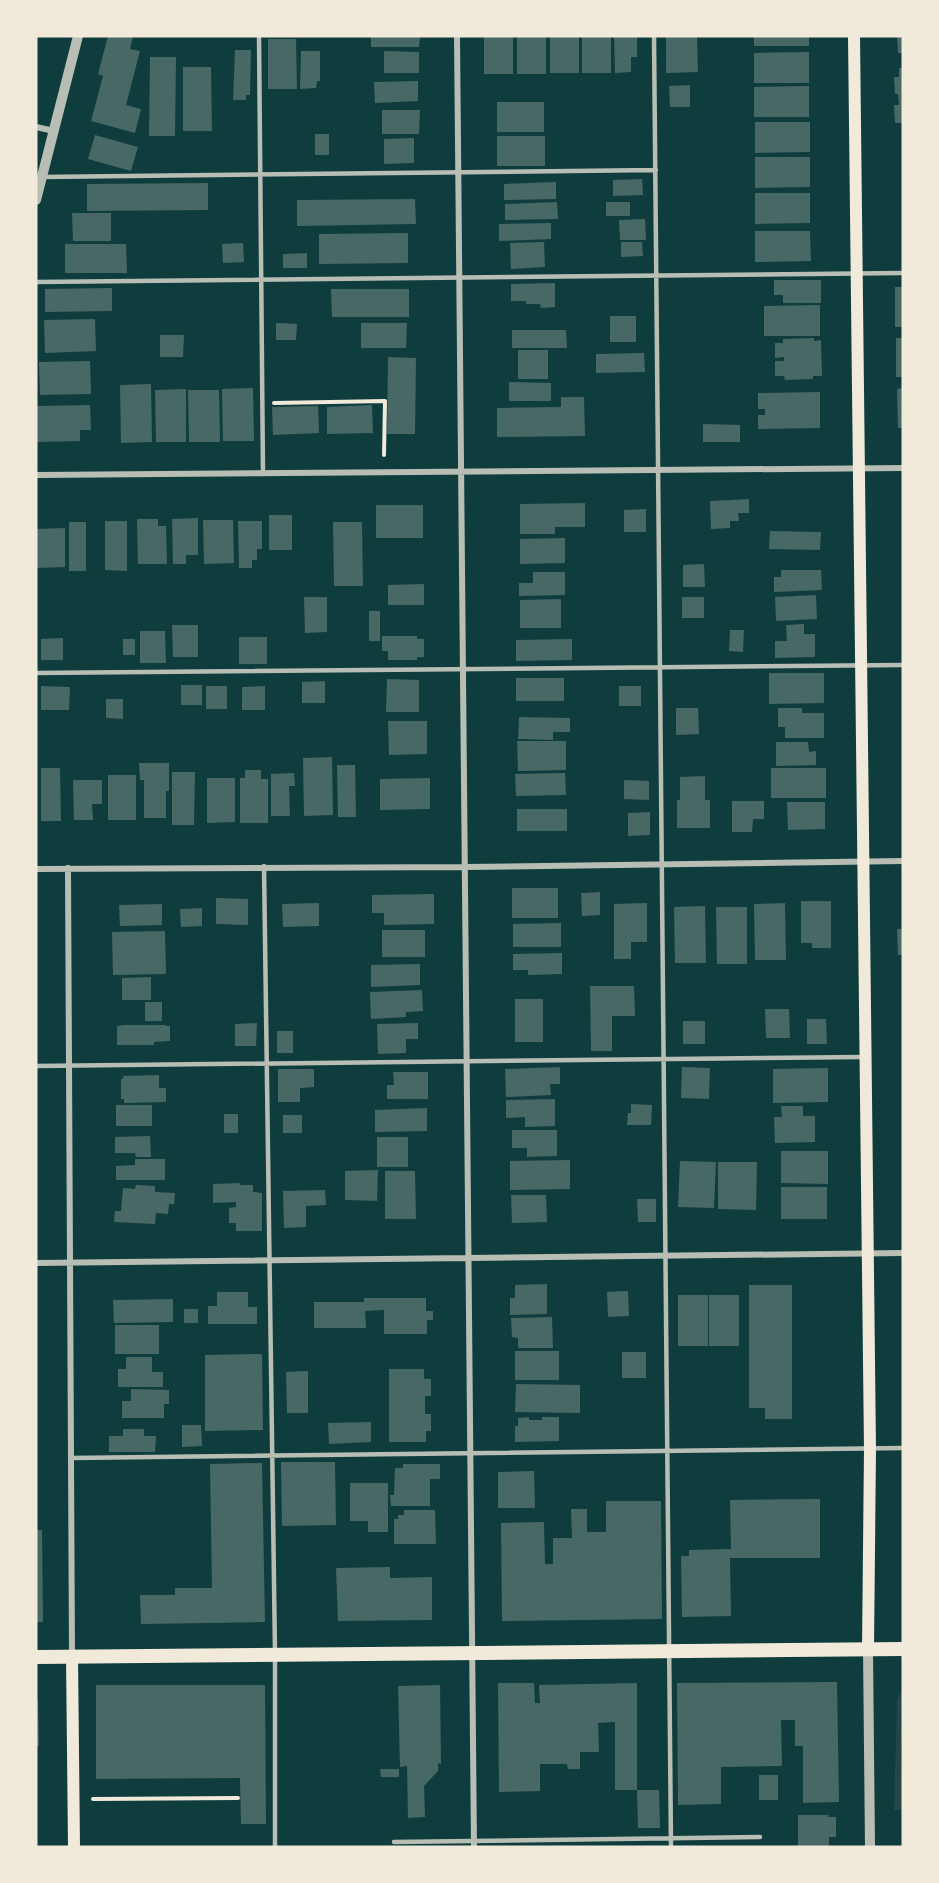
<svg xmlns="http://www.w3.org/2000/svg" width="939" height="1883" viewBox="0 0 939 1883" font-family="'Roboto Condensed',sans-serif">
  <style>
    .green { fill: #244646 }
    .building { fill: #486865 }
    .lines { fill: none; stroke-linecap: round; stroke-linejoin: round }
    .path { stroke: #f1e9da; stroke-width: 4 }
    .service { stroke: #b8beb3; stroke-width: 4.5 }
    .minor { stroke: #b8beb3; stroke-width: 6 }
    .tertiary { stroke: #b8beb3; stroke-width: 10 }
    .secondary { stroke: #f1e9da; stroke-width: 12 }
    .primary { stroke: #f1e9da; stroke-width: 14 }
  </style>
  <rect width="100%" height="100%" fill="#0f3d3e"/>
  <!-- green -->
  <path class="green" d="M903,1689V1740L901,1743L903,1810H894L897,1699Z"/>
  <!-- building -->
  <path class="building" d="M108,36H133L130,49L140,51L126,105L141,109L135,133L91,121L103,76L98,74Z
    M371,36H420L419,47H371Z
    M484,36H513V74H484Z
    M517,36H546V74H517Z
    M550,36H579V73H550Z
    M582,36H611V73H582Z
    M614,36H637V57H631V72L615,73Z
    M666,36H697L698,72L666,73Z
    M754,36H809V46H754Z
    M897,36H903V53H898Z
    M268,39H296L297,89H268Z
    M235,50H251L250,95H246V100H233Z
    M301,51H320V81H317L316,88L300,89Z
    M384,51L419,52V73H384Z
    M809,52V83H754V53Z
    M150,57H176L175,136H149Z
    M183,67H211L212,131H183Z
    M899,68H903V123H895L894,105H899L898,94H895L894,77H899Z
    M418,81V101L375,103L374,82Z
    M690,85V107H670L669,86Z
    M809,86V117H754V87Z
    M497,102H544V132H497Z
    M382,110H420L419,134H382Z
    M755,122H810V152L755,153Z
    M315,134H329V155H315Z
    M95,135L138,147L131,171L88,159Z
    M497,136H545V166H497Z
    M414,138V163L384,164V139Z
    M755,157H810V187L755,188Z
    M642,179L643,195L613,196V180Z
    M556,182V199L504,200V184Z
    M208,183V210L87,211V184Z
    M755,193H810V223L755,224Z
    M415,199L416,224L297,226V200Z
    M557,202L558,219L505,220V204Z
    M606,202H630V216H606Z
    M72,213H111V241H73Z
    M645,219L646,240H620L619,220Z
    M551,223V239L499,241V224Z
    M755,231H810L811,261L755,262Z
    M408,233V263L319,264V234Z
    M544,242L545,267L511,269L510,243Z
    M621,242H642L643,256L621,257Z
    M243,243L244,262L223,263L222,244Z
    M65,244H126L127,273H65Z
    M307,253V268H283V254Z
    M774,280H821V303H783V295H774Z
    M555,283V307L541,308L540,304H526V301H511V284Z
    M895,287H903V327H895Z
    M112,288V311L45,312V289Z
    M331,289H409V317H332Z
    M820,305V336H764V306Z
    M610,316H636V342H610Z
    M95,319L96,351L45,353L44,320Z
    M276,323L297,324L296,340H276Z
    M361,323H407L406,348H361Z
    M512,330H566L567,348H512Z
    M160,335H184L183,357H160Z
    M814,338V341L821,340L822,376H813V379L785,380L784,376H775V361H784V357L775,358V343H783V339Z
    M896,338H903V377H896Z
    M518,350H548V379H518Z
    M644,353L645,372L596,373V354Z
    M388,357L416,358L415,434H387Z
    M90,361L91,394L40,395L39,362Z
    M509,382L551,383V401H509Z
    M151,384L152,442L121,443L120,385Z
    M253,388L254,441H223L222,389Z
    M903,388V428H898L897,389Z
    M186,389V442H156L155,390Z
    M188,390H219L220,442H189Z
    M820,392V428L758,429V415H765V409H758V393Z
    M561,397H584L585,436L497,437V408L561,407Z
    M90,405L91,430H80V441L36,442V406Z
    M372,405L373,433L327,434V407Z
    M318,406L319,433L273,435L272,407Z
    M703,424L740,425V442H703Z
    M749,499V513H738L739,521H730V528L711,529L710,501Z
    M585,503V527H555V534H520V504Z
    M376,505H423V538H376Z
    M646,509V532H624V510Z
    M269,515H292V550H269Z
    M198,518V555H186V564H173L172,519Z
    M137,519H158V526H166L167,564H138Z
    M203,520H233L234,563L204,564Z
    M105,521H127V571L105,570Z
    M238,521H262V549H257V560H252V568H239Z
    M69,522H86V571H69Z
    M333,522H362L363,586H334Z
    M65,528V567L36,568V529Z
    M770,531L821,532L820,550L769,549Z
    M565,538V563L520,564V539Z
    M704,564L705,587H683V565Z
    M781,570H821L822,590L774,592V577H781Z
    M533,572H565V595L519,596V583H533Z
    M424,584V605H388V585Z
    M816,595L817,619L776,621L775,597Z
    M304,597H327V632L305,633Z
    M682,597H704V618H682Z
    M561,599V628H520V600Z
    M369,611H380V641H369Z
    M804,624V634H815V657L775,658V641H787L786,625Z
    M172,625H198V657H173Z
    M730,630H744L743,652L729,651Z
    M140,631H165L166,663H140Z
    M382,636H417V639H424V657H417V660H388V651H382Z
    M239,637H267V664H239Z
    M63,638V660H41V639Z
    M123,639H135V655H123Z
    M572,639V660L516,661V640Z
    M769,673H824V703L769,704Z
    M516,678H564V701H516Z
    M387,679L419,680V712H386Z
    M325,681V703H302V682Z
    M181,685H202V705H181Z
    M41,686L70,687L69,710H41Z
    M206,686H227V709H206Z
    M265,686V710H242V687Z
    M619,686H641V706H619Z
    M106,699H123V719L106,718Z
    M676,708H698L699,734L676,735Z
    M778,708H802V713H824V738H785V727H778Z
    M519,717L570,718V732H553V740L518,739Z
    M388,721H427V754L389,755Z
    M517,741H566V770L518,771Z
    M776,742H808L809,752L816,751V765L776,766Z
    M332,757L333,815L304,816L303,758Z
    M139,763H169V791H166V818H144V780H140Z
    M337,765H355L356,817H338Z
    M41,768H60L61,821H41Z
    M771,768H826V798H771Z
    M245,770H261V779H268V823H240V778H245Z
    M172,772H195L194,825H172Z
    M294,773L295,786H289L290,816H271V774Z
    M565,773L566,795L516,796L515,774Z
    M108,775H136V820H108Z
    M705,776V800H710V828H677V800H680V777Z
    M207,778H235V822L207,823Z
    M430,778V809L380,810V779Z
    M73,780H102V804H92L93,820H74Z
    M624,780L649,781V800L624,799Z
    M732,801H764V819H753L752,832H732Z
    M787,802H825V829L788,830Z
    M517,809H567V831H517Z
    M650,812V835L628,836V813Z
    M512,888H558V918H512Z
    M600,892V915L582,916L581,893Z
    M434,894V924L384,925V913H372V895Z
    M216,898L248,899V925L216,924Z
    M801,901H831V948H812V943H801Z
    M319,903V926L283,927L282,904Z
    M647,903V942H631V959H614V904Z
    M785,903L786,960H755L754,904Z
    M162,904V925L120,926L119,905Z
    M705,906L706,963H675L674,907Z
    M716,907H747V964H717Z
    M202,908V926L181,927L180,909Z
    M561,923V947H513V924Z
    M897,929H903V955H898Z
    M382,930H425V957H382Z
    M165,931L166,974L113,975L112,932Z
    M562,953V974L528,975V970H513V954Z
    M420,964V985L371,987V965Z
    M151,977V1000H122V978Z
    M590,986H634L635,1016H612V1051H591Z
    M422,990L423,1011L406,1012V1017L371,1019L370,992Z
    M515,999H543V1042H515Z
    M145,1002H162V1021H145Z
    M765,1009H789L790,1038H766Z
    M807,1019H826L827,1044H807Z
    M683,1021H705V1044H683Z
    M257,1023L256,1046H235V1024Z
    M418,1023V1039H406V1053L378,1054L377,1024Z
    M124,1025H166V1026H170V1041L154,1042V1045H117V1026Z
    M277,1031H293V1053H277Z
    M560,1067V1084H550L551,1095L506,1097L505,1069Z
    M682,1067L710,1068L709,1099L681,1098Z
    M828,1068V1102L773,1103V1069Z
    M278,1069H314V1087L300,1088V1102H278Z
    M393,1072H428V1099H387V1085H394Z
    M159,1075V1088H166V1102L124,1103V1099H121V1079H123V1076Z
    M555,1099V1126L525,1127V1117L506,1118V1100Z
    M631,1104L652,1105L651,1125H627L628,1113H631Z
    M116,1105H152V1126H116Z
    M781,1106H803V1116H815V1142L775,1143L774,1117H782Z
    M427,1108V1131L375,1132V1110Z
    M224,1114H238V1133H224Z
    M283,1115H302V1133H283Z
    M512,1130H557V1156L527,1157V1148H512Z
    M150,1136L151,1157H136L135,1153H115V1137Z
    M377,1137H408V1167H377Z
    M781,1151H828V1184L781,1183Z
    M135,1159H165V1180H116V1166L135,1165Z
    M570,1160V1189L510,1190V1161Z
    M680,1161L716,1162L714,1208L678,1207Z
    M718,1162H757L756,1210L718,1209Z
    M378,1170L377,1201L345,1200V1171Z
    M385,1171H415L416,1219H385Z
    M240,1183V1185H253V1192L262,1193V1231H236V1223H229V1208L236,1207V1202L213,1203V1184Z
    M136,1185L155,1186V1192L175,1193L174,1204H169L168,1214L156,1213L155,1224L114,1222L115,1211H121L123,1188L135,1189Z
    M781,1187H827V1219H781Z
    M325,1190L326,1205L306,1206V1227L284,1228L283,1191Z
    M511,1195H546L547,1222L512,1223Z
    M637,1199H656V1222H638Z
    M547,1284V1314L510,1315V1298H515V1285Z
    M749,1285H792V1419H765V1408H749Z
    M628,1291L629,1316L608,1317L607,1292Z
    M217,1292H248V1307H257V1324H208V1306H217Z
    M678,1295H708V1346H678Z
    M709,1295H739V1346H709Z
    M364,1298H426V1311H433V1320H427V1334H384V1310L365,1311L366,1328H314V1302H364Z
    M173,1299V1322L114,1323L113,1300Z
    M184,1309H198V1323H184Z
    M552,1317L553,1348H518V1338L512,1337L511,1318Z
    M115,1325H159V1354H115Z
    M515,1351H559V1380H515Z
    M622,1352H646V1378H622Z
    M262,1354L263,1430L205,1431V1355Z
    M126,1357H152V1372H163V1387H118V1369H126Z
    M389,1369H424V1379H431V1396H425V1414H431V1431H426V1442H389Z
    M308,1371V1413H287L286,1372Z
    M516,1384L580,1385V1413L515,1412Z
    M131,1389L169,1390V1404H164V1418H122V1401H131Z
    M529,1417V1420H542V1417H559V1441L515,1442V1426H518V1418Z
    M371,1422V1442L329,1444L328,1423Z
    M182,1425H201L202,1446L182,1447Z
    M123,1429H144V1436H156L155,1452H109V1436H123Z
    M281,1462H335L336,1525L282,1526Z
    M262,1463L265,1622L141,1624L140,1595H175V1588H212L210,1464Z
    M403,1464H440V1479H430V1506H391L390,1495H394L395,1468H403Z
    M534,1471L535,1508H498V1472Z
    M350,1483H388V1532H368V1521H350Z
    M813,1499H820V1558H730L731,1616L682,1617L681,1556H689V1550L731,1549L730,1500Z
    M606,1501H661L662,1619L502,1621L501,1523L544,1522L545,1564H553V1538H572L571,1509H587V1532H606Z
    M404,1510H435L436,1544H394V1519H398V1515H404Z
    M36,1530H42L43,1622H36Z
    M390,1567V1578L432,1577V1620L338,1621L336,1568Z
    M837,1682L839,1802L803,1803V1746H795V1720H781L782,1766L721,1767V1804L678,1805L677,1683Z
    M498,1683H534L535,1703H540L539,1685L637,1683V1790H615V1722L598,1723L599,1752H580V1769H568L567,1764H540V1791L499,1792Z
    M96,1685H265L266,1824H241L240,1778L96,1779Z
    M440,1685L441,1764L438,1763V1771L424,1786L425,1817L408,1818L407,1766L400,1767L398,1686Z
    M36,1700H38L39,1746H36Z
    M380,1769H399V1777H381Z
    M759,1775H778V1800H759Z
    M637,1790H659L660,1828H638Z
    M798,1815H829L828,1817H836V1837H829V1847H798Z"/>
  <g class="lines">
    <!-- path -->
    <path class="path" d="M274,403L385,401L384,455
      M93,1799L238,1798"/>
    <!-- service -->
    <path class="service" d="M259,36L263,474
      M654,36L671,1847
      M42,177L656,170
      M36,282L903,273
      M36,673L903,665
      M264,866L275,1653V1847
      M36,1066L863,1057
      M71,1458L903,1448
      M394,1842L760,1837"/>
    <!-- minor -->
    <path class="minor" d="M457,36L474,1847
      M36,127L54,131
      M36,475L903,468
      M68,868L72,1656
      M36,869L465,867L903,861
      M36,1263L903,1253"/>
    <!-- tertiary -->
    <path class="tertiary" d="M36,200L78,36
      M868,1649L870,1847"/>
    <!-- secondary -->
    <path class="secondary" d="M854,36L870,1449L868,1649
      M72,1656L74,1847"/>
    <!-- primary -->
    <path class="primary" d="M36,1657L903,1649"/>
  </g>
  <!-- border -->
  <rect width="939" height="1883" fill="none" stroke="#f1e9da" stroke-width="75"/>
</svg>
